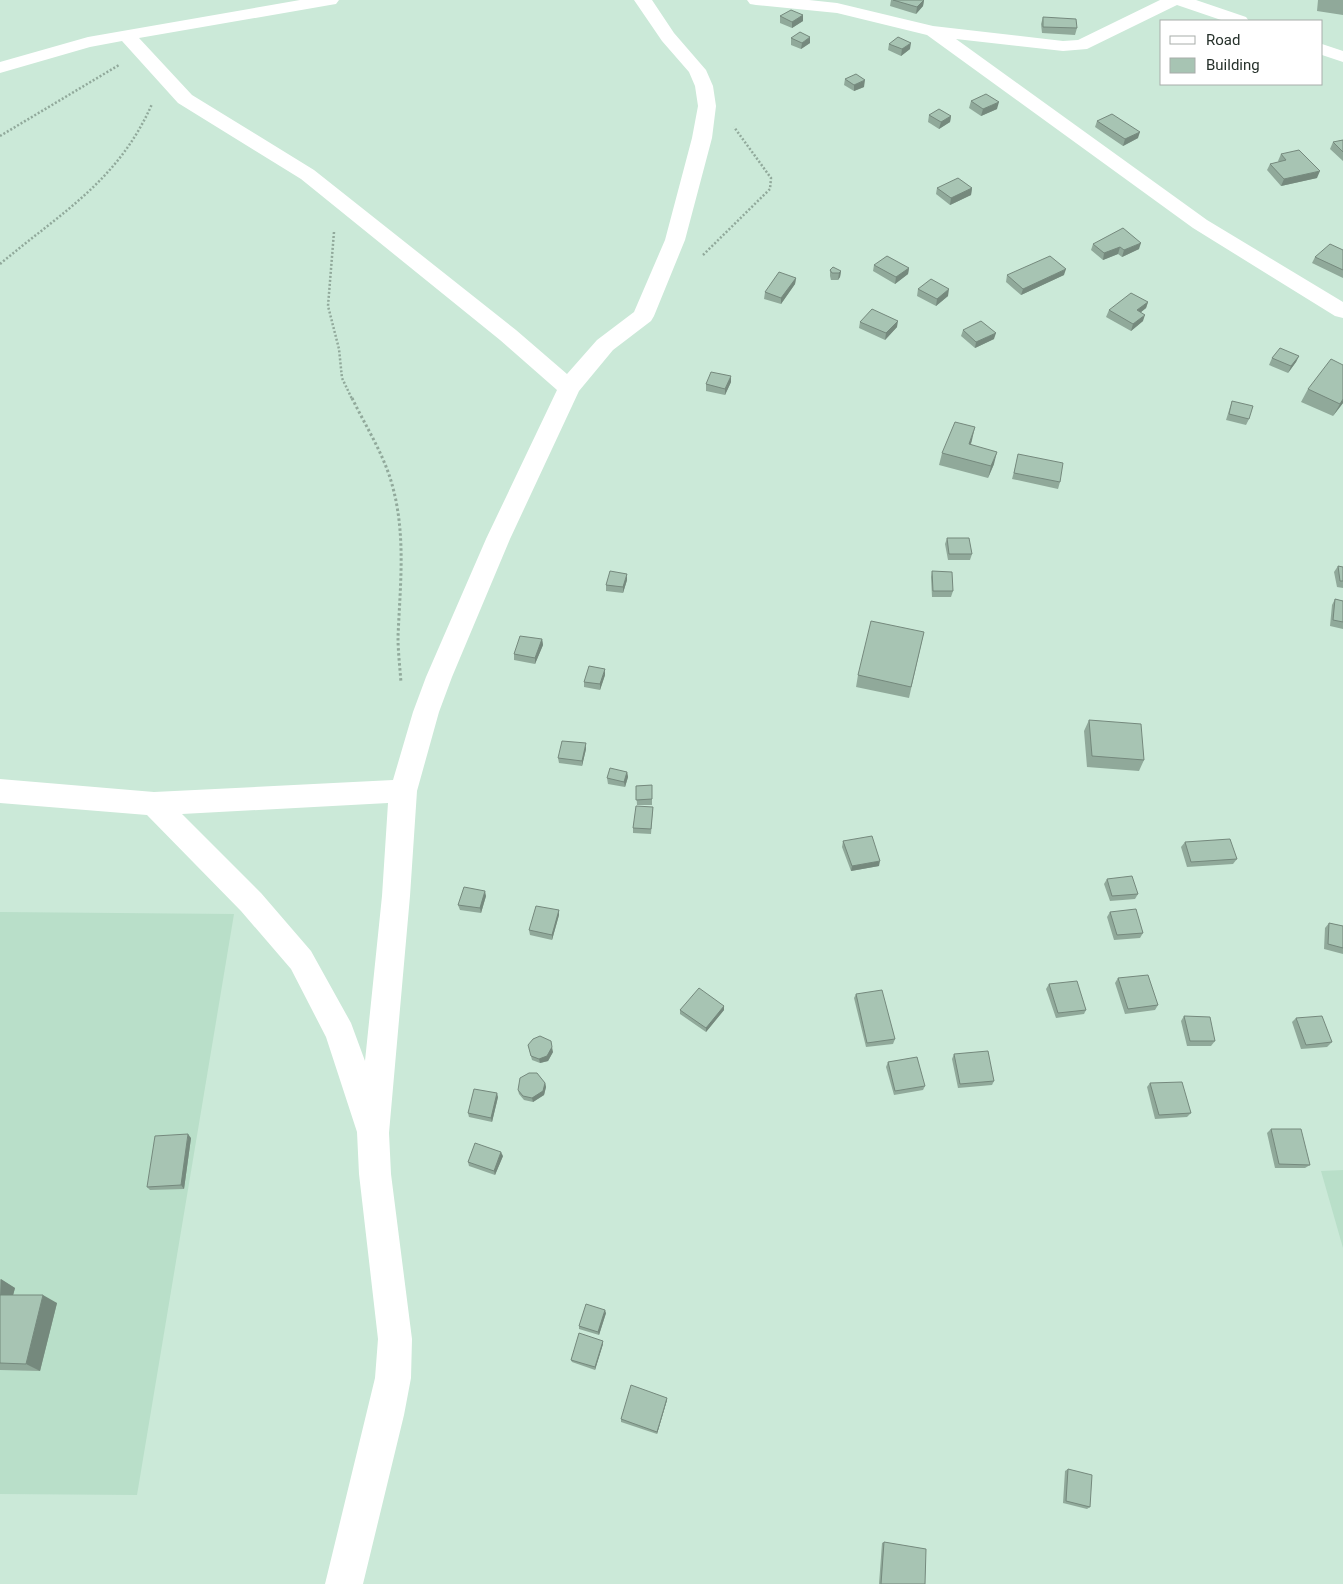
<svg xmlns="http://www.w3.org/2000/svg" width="1343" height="1584" viewBox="0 0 1343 1584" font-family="Roboto,sans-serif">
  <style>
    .built { fill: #b9dfc9 }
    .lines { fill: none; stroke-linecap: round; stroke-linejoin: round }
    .path-far1 { stroke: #91a99b; stroke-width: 2.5; stroke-dasharray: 2 2; stroke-linecap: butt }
    .path { stroke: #91a99b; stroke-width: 3; stroke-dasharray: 2.5 2.5; stroke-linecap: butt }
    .minor { fill: #fff; fill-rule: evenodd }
    .wall { fill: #90a99a }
    .shaded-wall { fill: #75897d }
    .building { fill: #a7c4b3; stroke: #75897d }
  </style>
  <rect width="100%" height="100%" fill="#cbe9d8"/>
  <!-- built -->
  <path class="built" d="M0,912L234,914L137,1495L0,1494Z
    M1343,1170V1248L1321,1171Z"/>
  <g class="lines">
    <!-- path-far1 -->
    <path class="path-far1" d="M0,136L119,65
      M334,232L328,306L339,349L342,378L352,399
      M703,255L770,189L771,178L734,127
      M0,264C62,212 118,181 152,104"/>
    <!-- path -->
    <path class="path" d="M352,398C366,427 385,456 393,488C406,537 400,587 398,637C398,652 400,668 401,683"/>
    <!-- minor -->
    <path class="minor" d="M300,0H339L336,4L330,5L139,38L192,95L314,170L516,330L567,374L597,340L634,312L665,240L692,138L698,106L695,86L689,72L662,41L634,0H652L674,33L706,70L713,86L716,106L712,138L685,240L654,316L651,321L613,350L579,391L510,539L452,677L439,712L417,791L410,896L389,1133L391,1174L412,1339L411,1378L404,1415L363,1584H325L375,1378L378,1339L359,1174L357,1132L326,1037L291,969L241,911L147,815L0,803V779L154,792L393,780L413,712L426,677L486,539L557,390L500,340L301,179L178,103L122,41L90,47L0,73V62L88,37ZM388,803L382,896L365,1061L351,1023L311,951L261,893L182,814Z
      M747,0H809L837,3L933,26L1063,41L1078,40L1160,0H1196L1246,17L1249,21H1224L1177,5L1087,49L1063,51L956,39L1207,220L1343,302V318L1335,316L1193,228L927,35L837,13L756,5L750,4Z
      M1322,44L1343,51V62L1322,55Z"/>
  </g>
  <!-- wall -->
  <path class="wall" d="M891,0H924L923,6L916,14L890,6Z
    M1318,0H1343V15L1317,11Z
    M803,15V21L792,28L780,23V16Z
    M1043,17L1077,28L1075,35L1042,33L1041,24Z
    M791,38L810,43L801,49L791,45Z
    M889,44L910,49L901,56L888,50Z
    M845,79L864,87L854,91L844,85Z
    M971,101L997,109L981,116L969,108Z
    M929,115L951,116L950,122L939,129L928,122Z
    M1097,121L1138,138L1123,146L1095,127Z
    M1343,140V161L1330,149L1333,142Z
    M1281,154L1317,178L1281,186L1267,170L1270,164L1279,162L1278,161Z
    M937,188H972L971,195L950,205L936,194Z
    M1093,244L1139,249L1122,257L1118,254L1103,260L1091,250Z
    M1343,250V278L1312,263L1315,257Z
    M874,265L909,268L908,274L895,284L873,271Z
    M830,270L841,271L840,277L838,280H831L830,276Z
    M1007,275H1064L1021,295L1006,282Z
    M796,278L795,284L781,304L764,299L765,292Z
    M918,289L948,296L936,306L917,296Z
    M1148,302L1146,308L1141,312L1143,321L1131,331L1106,317L1109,310Z
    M860,322L897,327L885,340L859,328Z
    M963,330L994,339L975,348L961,336Z
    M1299,356L1296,362L1288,373L1269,365L1272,358Z
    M731,382L725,395L706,391V384Z
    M1308,389L1343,403L1333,416L1301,402Z
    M1232,401L1249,419L1246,425L1226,420L1230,407Z
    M972,440L971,444L994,464L988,478L939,465L942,453Z
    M1017,460L1060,482L1058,489L1012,479Z
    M947,538L972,554L970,560H948L945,544Z
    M1338,566L1343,567V588L1337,587L1334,572Z
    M932,571L953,591L951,597H932L931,577Z
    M627,580L623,593L606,591V585Z
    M1335,599L1343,601V629L1330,626L1332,605Z
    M924,632L909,698L856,687L858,675Z
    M542,639L543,645L535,664L514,660V654Z
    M605,675L600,690L584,687V682Z
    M1089,720L1144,760L1139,771L1087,767L1084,731Z
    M586,749L582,766L559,763L558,758Z
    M627,772L628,777L625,787L608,784L607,778Z
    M652,785V805H637L636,786Z
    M653,807L651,834L633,833V828Z
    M843,841L879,866L851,871L842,847Z
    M1185,842L1237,859L1233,864L1187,867L1181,847Z
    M1107,879L1138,894L1135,899L1110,901L1104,884Z
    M486,896L481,913L460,910L458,905Z
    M1110,912L1143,933L1140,938L1114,940L1107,917Z
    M559,915L552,940L530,935L529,930Z
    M1329,923L1343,926V954L1324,949L1325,928Z
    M1118,978L1158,1005L1155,1010L1125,1014L1115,983Z
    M1049,984L1086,1010L1084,1014L1056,1018L1046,989Z
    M856,994L895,1039L893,1044L866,1047L854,998Z
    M724,1006V1010L706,1032L680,1014V1010Z
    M1184,1016L1215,1041L1211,1046H1187L1181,1021Z
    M1296,1018L1332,1042L1327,1047L1301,1049L1292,1022Z
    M528,1045L553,1052L548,1061L540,1063L532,1060Z
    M954,1054L994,1081L992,1085L958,1088L952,1059Z
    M888,1062L925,1086L923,1090L894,1095L886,1067Z
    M545,1083L546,1087L544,1095L533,1102L524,1100L519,1094L518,1090Z
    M1150,1083L1191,1113L1187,1117L1155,1119L1147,1087Z
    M498,1097L492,1122L469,1117L468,1113Z
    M1271,1129L1310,1165L1305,1168H1275L1267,1133Z
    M191,1138L184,1189L150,1190L147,1187Z
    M503,1156L495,1175L469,1166L468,1162Z
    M0,1279L15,1288L13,1295L57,1303L40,1371L0,1370Z
    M606,1313L599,1335L579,1329V1326Z
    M603,1344L595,1370L572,1362L571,1360Z
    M667,1400L657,1434L621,1422V1419Z
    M1068,1469L1090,1507L1087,1509L1063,1503L1065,1471Z
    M884,1542L925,1584H879L882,1543Z"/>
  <!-- shaded-wall -->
  <path class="shaded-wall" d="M924,0L923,6L916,14L917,7Z
    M803,15V21L792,28V22Z
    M810,37V43L801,49L802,43Z
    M911,43L910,49L901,56L902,49Z
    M865,80L864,87L854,91V85Z
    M999,102L997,109L981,116L983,109Z
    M951,116L950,122L939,129L941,122Z
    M1140,132L1138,138L1123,146L1125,139Z
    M1320,171L1317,178L1281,186L1284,179Z
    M972,188L971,195L950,205L951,198Z
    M1141,243L1139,249L1122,257L1124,250Z
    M1120,247L1118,254L1103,260L1104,253Z
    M909,268L908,274L895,284L896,277Z
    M1066,269L1064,275L1021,295L1023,289Z
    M841,271L840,277L838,280L839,273Z
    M796,278L795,284L781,304V298Z
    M949,289L948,296L936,306L937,299Z
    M1148,302L1146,308L1135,317L1137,310Z
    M1145,315L1143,321L1131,331L1133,324Z
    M898,321L897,327L885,340L886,333Z
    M996,333L994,339L975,348L976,342Z
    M1299,356L1296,362L1288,373L1291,366Z
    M731,376V382L725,395V389Z
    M1343,399V403L1333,416L1340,404Z
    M975,427L972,440L966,456L969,444Z
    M997,452L994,464L988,478L991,466Z
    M627,574V580L623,593V587Z
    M542,639L543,645L535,664V658Z
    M605,669V675L600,690V684Z
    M586,743V749L582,766V761Z
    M627,772L628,777L625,787L624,782Z
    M880,861L879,866L851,871L852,866Z
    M485,891L486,896L481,913L480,908Z
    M559,910V915L552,940V935Z
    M724,1006V1010L706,1032V1028Z
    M552,1047L553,1052L548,1061L540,1063L539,1059Z
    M545,1083L546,1087L544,1095L533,1102L532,1098Z
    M497,1093L498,1097L492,1122L491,1118Z
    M188,1134L191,1138L184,1189L181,1185Z
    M501,1152L503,1156L495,1175L494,1171Z
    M1,1279L15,1288L11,1303L0,1297Z
    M43,1295L57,1303L40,1371L26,1364Z
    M605,1310L606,1313L599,1335L598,1332Z
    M603,1341V1344L595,1370V1367Z
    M667,1398V1400L657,1434V1432Z"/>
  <!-- building -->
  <path class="building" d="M893,0H924L917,7Z
    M791,10L803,15L792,22L780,16Z
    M1043,17L1076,19L1077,28L1043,27Z
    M800,32L810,37L802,43L791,38Z
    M898,37L911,43L902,49L889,44Z
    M856,74L865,80L854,85L845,79Z
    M986,94L999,102L983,109L971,101Z
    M939,109L951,116L941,122L929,115Z
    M1112,114L1140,132L1125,139L1097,121Z
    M1343,140V152L1333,142Z
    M1299,150L1320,171L1284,179L1270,164L1286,160L1281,154Z
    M958,178L972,188L951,198L937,188Z
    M1123,228L1141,243L1124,250L1120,247L1104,253L1093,244Z
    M1330,244L1343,250V270L1315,257Z
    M887,256L909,268L896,277L874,265Z
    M1050,256L1066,269L1023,289L1007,275Z
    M833,267L841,271L839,273H832L830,270Z
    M779,272L796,278L781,298L765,292Z
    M931,279L949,289L937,299L918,289Z
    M1131,293L1148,302L1137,310L1145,315L1133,324L1109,310Z
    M872,309L898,321L886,333L860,322Z
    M981,321L996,333L976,342L963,330Z
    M1280,348L1299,356L1291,366L1272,358Z
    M1331,359L1343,365V399L1340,404L1308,389Z
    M711,372L731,376L725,389L706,384Z
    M1232,401L1253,406L1249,419L1229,414Z
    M955,422L975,427L969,444L997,452L991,466L942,453Z
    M1018,454L1063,463L1060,482L1014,473Z
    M947,538H969L972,554H949Z
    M1338,566L1343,567V581H1340Z
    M610,571L627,574L623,587L606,585Z
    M932,571L952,572L953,591H933Z
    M1335,599L1343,601V622L1333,620Z
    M871,621L924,632L911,687L858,675Z
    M520,636L542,639L535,658L514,654Z
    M589,666L605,669L600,684L584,682Z
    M1089,720L1141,724L1144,760L1092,756Z
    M562,741L586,743L582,761L558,758Z
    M610,768L627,772L624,782L607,778Z
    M652,785V799L636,800V786Z
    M636,806L653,807L651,829L633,828Z
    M872,836L880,861L852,866L843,841Z
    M1230,839L1237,859L1191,862L1185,842Z
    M1132,876L1138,894L1112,896L1107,879Z
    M464,887L485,891L480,908L458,905Z
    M536,906L559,910L552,935L529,930Z
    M1136,909L1143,933L1117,935L1110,912Z
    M1329,923L1343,926V948L1328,944Z
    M1148,975L1158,1005L1128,1009L1118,978Z
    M1077,981L1086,1010L1058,1013L1049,984Z
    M699,988L724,1006L706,1028L680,1010Z
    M882,990L895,1039L867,1043L856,994Z
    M1184,1016L1210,1017L1215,1041H1190Z
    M1322,1016L1332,1042L1306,1045L1296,1018Z
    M540,1036L551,1041L552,1047L547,1056L539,1059L531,1056L528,1045L533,1039Z
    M988,1051L994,1081L960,1084L954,1054Z
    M917,1057L925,1086L895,1091L888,1062Z
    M529,1073H537L545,1083L543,1091L532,1098L523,1096L518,1090L520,1078Z
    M1182,1082L1191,1113L1159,1115L1150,1083Z
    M474,1089L497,1093L491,1118L468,1113Z
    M1271,1129H1301L1310,1165L1279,1164Z
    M188,1134L181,1185L147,1187L155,1136Z
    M475,1143L501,1152L494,1171L468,1162Z
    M0,1295H43L26,1364L0,1363Z
    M586,1304L605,1310L598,1332L579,1326Z
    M579,1333L603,1341L595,1367L571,1360Z
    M631,1385L667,1398L657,1432L621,1419Z
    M1068,1469L1092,1475L1090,1507L1066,1501Z
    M884,1542L926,1549L925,1584H881Z"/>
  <!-- legend -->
  <rect x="1160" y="20" width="162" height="65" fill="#ffffff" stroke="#a8adaa"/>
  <rect x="1170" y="36" width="25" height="8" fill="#ffffff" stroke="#a8adaa"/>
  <text x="1206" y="45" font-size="15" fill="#26312b">Road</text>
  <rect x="1170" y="58" width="25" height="15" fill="#a7c4b3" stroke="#a8adaa"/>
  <text x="1206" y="70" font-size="15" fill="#26312b">Building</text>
</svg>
